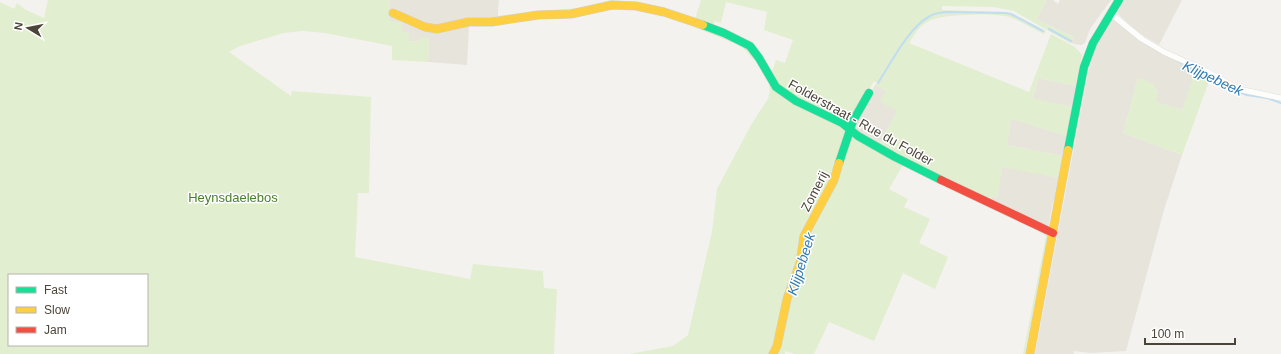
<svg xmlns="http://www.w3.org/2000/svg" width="1281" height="354" viewBox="0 0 1281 354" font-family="Helvetica,sans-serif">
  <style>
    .residential { fill: #e7e4dc }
    .green { fill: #e1eecf; fill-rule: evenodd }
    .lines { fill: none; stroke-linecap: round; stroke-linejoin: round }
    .stream { stroke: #c0ddf1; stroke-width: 2 }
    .street-casing { stroke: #d2d0cb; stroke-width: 6 }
    .fast-casing { stroke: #d3cfc5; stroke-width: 9 }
    .slow-casing { stroke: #d3cfc5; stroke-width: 9 }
    .jam-casing { stroke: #d3cfc5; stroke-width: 9 }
    .street { stroke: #fdfdfc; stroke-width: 5.5 }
    .fast { stroke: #16e098; stroke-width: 8 }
    .slow { stroke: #ffcf43; stroke-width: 8 }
    .jam { stroke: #f24e42; stroke-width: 8 }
    .labels { text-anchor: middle; stroke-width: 3; stroke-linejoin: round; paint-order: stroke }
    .street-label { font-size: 13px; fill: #4b4439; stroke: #fff }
    .park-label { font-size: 13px; fill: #4a7f2a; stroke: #fff }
    .water-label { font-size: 14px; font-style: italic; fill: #2e7ab2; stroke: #fff }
  </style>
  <rect width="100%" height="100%" fill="#f4f2ee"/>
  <!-- residential -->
  <path class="residential" d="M390,0H499L497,25L469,26L467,65L428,62L429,38L420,42L409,41L402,32L389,21Z
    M1047,0H1053L1058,4L1060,0H1111L1090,29L1085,43L1081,45L1070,43L1074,37L1036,19Z
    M1124,0H1182L1159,45L1137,32L1117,13Z
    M1113,17L1149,46L1196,69L1183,110L1155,102L1158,91L1138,78L1123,133L1182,155L1164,210L1126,351L1091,353L1073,351L1074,354H1035L1088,73L1094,50Z
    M1039,78L1076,86L1072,107L1032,99Z
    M875,85L886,91L897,111L878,147L853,130L864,104Z
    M1011,118L1067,136L1063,156L1007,145Z
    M1002,166L1059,178L1055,201H1053L1048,228L990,203L992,196L997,198Z"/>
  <!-- green -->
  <path class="green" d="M48,0H390L389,21L403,22L402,32L409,33V41L419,42L420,37L429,38L428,62L392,60V46L325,33L302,31L284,33L240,46L229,52L291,96L292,91L371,97L369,193H358L355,257L470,279L473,264L543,271L544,288L557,289L554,354H0V2L14,9L17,3L26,10L44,18ZM9,275H147V345H9Z
    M611,0L635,2L695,19L701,0H1047L1036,19L1074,37L1070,43L1014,11L993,7L942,6V10L1006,12L1011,13L1046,31L1044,34C1031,28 1018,19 1005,16C992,13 940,14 929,21C919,26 915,34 909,43L1029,92L1051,34L1075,47L1082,55L1076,86L1039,78L1032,98L1072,107L1067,136L1011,119L1007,145L1063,156L1059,178L1002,167L997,198L992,196L990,203L878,147L897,111L880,102L886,91L875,85L877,83L874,81L850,125L782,90L772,72L776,60L785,63L793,40L764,30L767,12L726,2L721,23L715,21L713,26L650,7L592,8L497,20V16L536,11L580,8Z
    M610,6H629L656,11L680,18L739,41L750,49L757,57L764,69L771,86L791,99L841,124L847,129L841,156L834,177L822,201L804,233L798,262L783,306L776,345L770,354H629L673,346L688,335L712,232L717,189L751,125L769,97L768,96L770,92L769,84L757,63L743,48L736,44L674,19L637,9L617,7L598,10Z
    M1196,69L1211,76L1182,155L1123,133L1138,78L1155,84L1154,89L1158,91L1156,102L1182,110Z
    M852,136L903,165L889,189L908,199L904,207L930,219L919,243L948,257L935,289L903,273L874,341L829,322L814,354H795L785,351V354H775L805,239Z
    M1031,227L1045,233L1048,236L1026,354H1023L1046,236Z"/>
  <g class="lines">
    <!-- stream -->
    <path class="stream" d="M1049,29L1071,41
      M1178,61L1233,90L1247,95L1267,98L1281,103
      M878,83C891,63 909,27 930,16C935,13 940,13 946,12L1005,13L1011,14L1043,31"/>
    <!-- street casing -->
    <g class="street-casing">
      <path id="street" d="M1110,13L1142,39L1164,52L1206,71L1238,89L1281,98"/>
    </g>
    <!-- fast casing -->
    <g class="fast-casing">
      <path id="fast" d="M703,25L724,33L750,46L759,58L776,87L796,101L842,123L858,136L895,157L941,180
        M1068,150L1084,67L1093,43L1119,0
        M839,163L853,121L869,93"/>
    </g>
    <!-- slow casing -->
    <g class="slow-casing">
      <path id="slow" d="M393,13L425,27L437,29L468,22H492L538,15L571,14L612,5L636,6L664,12L703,25
        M773,354L777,346L787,299L800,263L804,236L834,180L839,163
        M1030,354L1068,150"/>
    </g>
    <!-- jam casing -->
    <g class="jam-casing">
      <path id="jam" d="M941,180L1053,233"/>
    </g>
    <!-- street -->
    <use href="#street" class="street"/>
    <!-- fast -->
    <use href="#fast" class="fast"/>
    <!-- slow -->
    <use href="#slow" class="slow"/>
    <!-- jam -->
    <use href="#jam" class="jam"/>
  </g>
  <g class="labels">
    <!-- street labels -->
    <g class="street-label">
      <text transform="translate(861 122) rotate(29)" y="5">Folderstraat - Rue du Folder</text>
      <text transform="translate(814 191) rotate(-63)" y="5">Zomerij</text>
    </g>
    <!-- park labels -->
    <g class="park-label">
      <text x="233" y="202">Heynsdaelebos</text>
    </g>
    <!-- water labels -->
    <g class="water-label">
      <text transform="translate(1213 78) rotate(25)" y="5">Klijpebeek</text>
      <text transform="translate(801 264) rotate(-73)" y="5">Klijpebeek</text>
    </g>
  </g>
  <!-- legend -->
  <rect x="8" y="274" width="140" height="72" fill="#ffffff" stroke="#b7b4b0"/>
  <rect x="16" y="287" width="20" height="6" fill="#16e098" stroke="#b7b4b0"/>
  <text x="44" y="294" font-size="12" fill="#4b4439">Fast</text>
  <rect x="16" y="307" width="20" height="6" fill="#ffcf43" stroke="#b7b4b0"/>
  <text x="44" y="314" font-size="12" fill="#4b4439">Slow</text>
  <rect x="16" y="327" width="20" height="6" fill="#f24e42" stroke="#b7b4b0"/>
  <text x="44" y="334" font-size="12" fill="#4b4439">Jam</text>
  <!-- north arrow -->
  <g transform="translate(28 28) rotate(280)" stroke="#ffffff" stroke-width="3" paint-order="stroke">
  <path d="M0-3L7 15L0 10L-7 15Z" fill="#4b4439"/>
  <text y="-6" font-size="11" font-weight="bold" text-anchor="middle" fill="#4b4439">N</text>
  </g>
  <!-- scale -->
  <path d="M1145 338v6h90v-6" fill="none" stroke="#4b4439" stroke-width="2"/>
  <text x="1151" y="338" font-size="12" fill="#4b4439" stroke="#ffffff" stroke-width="3" paint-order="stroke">100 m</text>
</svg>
